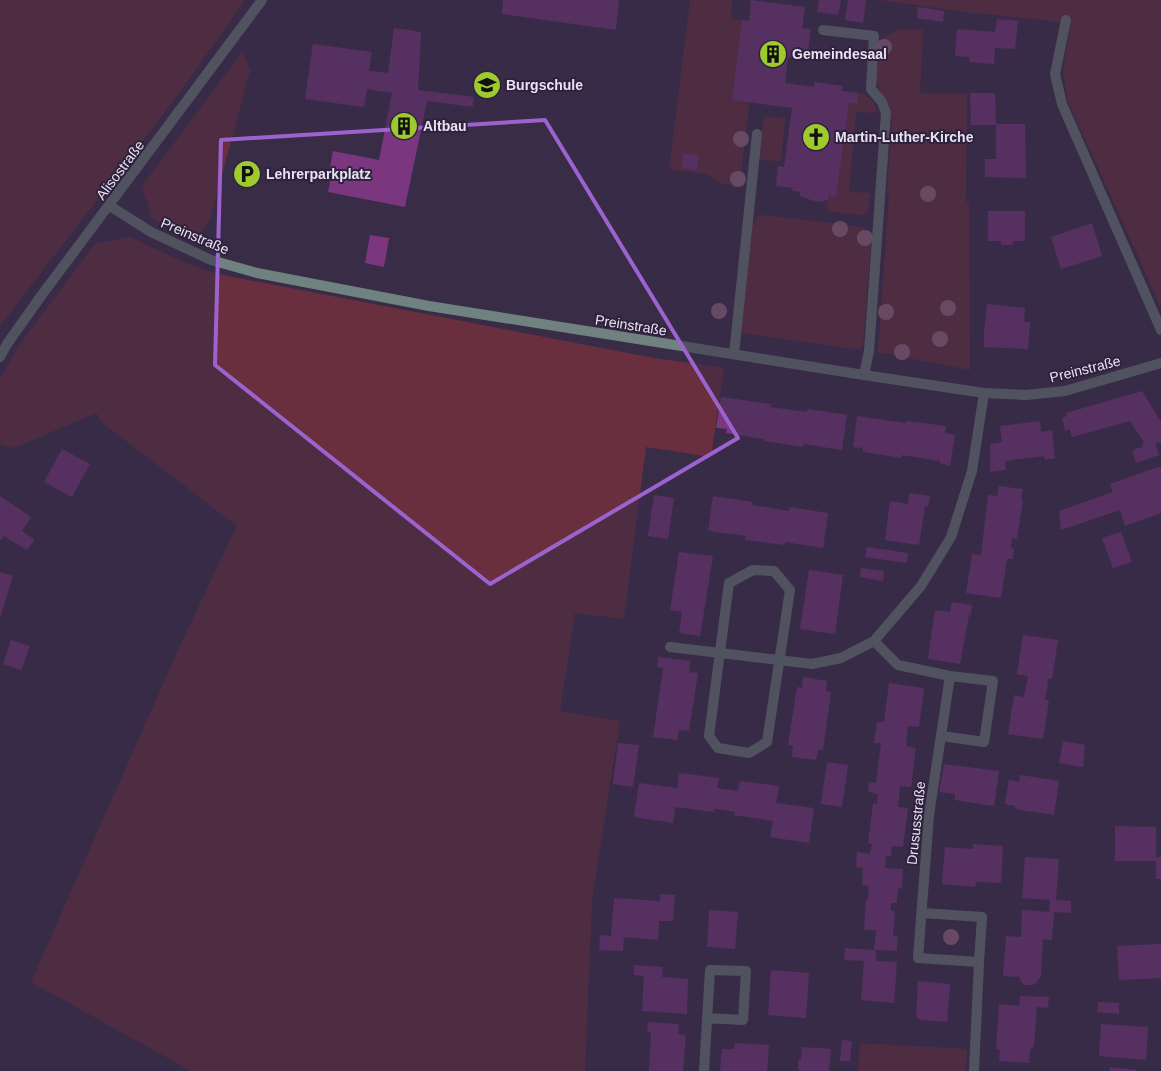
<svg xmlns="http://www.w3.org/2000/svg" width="1161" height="1071" viewBox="0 0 1161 1071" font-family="Arial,sans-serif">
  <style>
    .green { fill: #692f3f }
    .building { fill: #7a377f }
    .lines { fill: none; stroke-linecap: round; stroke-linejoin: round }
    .lane { stroke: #6f827f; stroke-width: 10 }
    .street { stroke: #6f827f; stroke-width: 10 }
    .tree { fill: #a06e85 }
    .marked { fill: none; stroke: #9c63cf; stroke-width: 4; stroke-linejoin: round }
    .labels { text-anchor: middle; stroke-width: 4; stroke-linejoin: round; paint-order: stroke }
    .poi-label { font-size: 14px; font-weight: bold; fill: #e9e2f3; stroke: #2e223d; text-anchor: start }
    .street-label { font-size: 14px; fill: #e9e2f3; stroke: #2e223d }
  </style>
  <rect width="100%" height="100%" fill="#382c47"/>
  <!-- green -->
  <path class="green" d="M0,0H245L180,92L0,326Z
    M690,0H732L731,19L742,20L732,99L749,103L740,186L720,183L706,174L669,169Z
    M880,0H1161V307L1068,101L1063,70L1071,23L965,12Z
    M899,29L923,30L920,93L967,94L966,201L969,204L970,370L878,352L889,196L887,191L892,121L891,111L888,100L882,95L876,81L880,40Z
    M243,51L250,71L210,219L196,241L152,219L142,186Z
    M859,93C870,95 876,102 876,113L856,112L849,192L870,193L868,210L863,215L827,211L828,195L836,196L849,103L857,104Z
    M764,116L785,118L781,161L759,160Z
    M763,215L863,227L870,235L871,240L863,345L861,350L742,333L741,329L752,225L756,218Z
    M130,237L183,262L217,274L654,358L724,368L711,457L646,447L624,619L575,613L560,711L620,721L592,900L585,1071H191L31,982L183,639L237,526L104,424L96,413L14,448L0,444V379L18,347L95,244Z
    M860,1043L967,1049L966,1071H858Z"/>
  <!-- building -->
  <path class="building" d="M503,0H619L616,30L502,14Z
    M751,0L805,7L802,28L811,29L807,59L788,57L785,83L814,87L815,82L843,86L842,91L859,93L857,104L849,103L836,197L828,195V200L819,202L811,200L800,196V192L792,191L793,188L776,186L778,166L784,167L792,108L732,100L742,20L749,21Z
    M819,0H841L838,15L817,12Z
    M848,0H866L863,23L845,20Z
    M918,7L944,11L943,22L917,18Z
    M997,19L1018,21L1015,49L995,48L994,64L969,62L970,57L955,56L957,29L995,32Z
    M394,28L421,32L418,90L474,97L473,107L427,101L405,207L328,192L332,173L330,172V167L333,151L379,160L392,93L367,89L364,107L305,99L313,44L372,52L369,71L388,73Z
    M970,93H995L996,124H1025L1026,178L985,177V159H996V125H971Z
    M683,154L699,155L697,170L682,168Z
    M988,211H1025V241H1013V245H1001V241H988Z
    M1092,223L1102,256L1061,269L1051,237Z
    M370,235L389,238L384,267L365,263Z
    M987,304L1025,308L1024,322H1030L1028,349L984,347V330Z
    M1142,391L1161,422V442L1155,444L1159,455L1136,463L1132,452L1137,448H1141L1144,442L1130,421L1072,437L1070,429L1065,431L1062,418L1067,416L1066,413Z
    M721,397L771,404L770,407L807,412V409L847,415L842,450L804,444L803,447L764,441V439L726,433L727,429L716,428Z
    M857,416L906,423V421L946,426L945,433L955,435L950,466L940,464V461L902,455V458L863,452V448L853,447Z
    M1040,421L1041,432L1052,430L1055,458L1045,460L1044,456L1005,461L1006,470L990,472V444L1002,442L1000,426Z
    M62,449L90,464L72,497L44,482Z
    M1161,466V513L1125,526L1120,510L1061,530L1059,511L1113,492L1110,484Z
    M999,486L1023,489L1021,499L1023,500L1017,539L1012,538L1011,548L1014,549L1013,559H1007L1001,598L966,593L972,554L981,555L988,495L997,496Z
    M909,493L930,496L928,506H925L919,545L885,540L890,501L908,504Z
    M654,495L674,498L668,539L648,536Z
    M0,496L31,517L22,531L35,540L27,550L4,536L1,540L0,539Z
    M713,496L752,502V505L789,511V507L828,513L823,548L785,542V545L745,540L746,536L708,531Z
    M1121,532L1132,562L1113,568L1102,538Z
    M867,547L908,553L907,563L865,557Z
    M679,552L713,556L700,636L679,633L682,612L670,610Z
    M861,568L884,571L883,581L860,577Z
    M809,570L843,575L835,634L800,629Z
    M0,572L13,576L1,615H0Z
    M952,602L972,605L971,615H969L960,664L928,659L935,610L950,612Z
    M1023,635L1058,640L1052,679H1048L1047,689L1045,700H1049L1043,739L1008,734L1014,695L1024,697L1026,686L1028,676L1017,674Z
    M11,640L30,646L21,670L3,664Z
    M658,657L690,661L689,672L698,673L689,731L679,730L677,740L653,737L663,668L657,667Z
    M803,677L827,681L826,691L831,692L823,750H818L816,760L792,757L793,746L788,745L797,687L802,688Z
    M889,683L924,688L919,727L908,726L906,746L916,748L911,787L900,786L898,807L908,808L903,847L892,846L891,856H886L885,868L903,869L902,889L898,888L897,903H891V911H895L893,936L898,937L897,951L876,950V961L897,962L894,1003L861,1000L864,961L844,960L845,948L874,950L876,930H864L866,900H868L869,886L862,885L863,868L856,867L857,852L870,854L872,844L868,843L873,803L877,804L878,794L868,792L869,782L876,783L881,743H874L877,722H884Z
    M1063,741L1085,745L1083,767L1059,763Z
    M618,743L639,745L633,787L613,784Z
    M827,762L848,765L842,807L821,804Z
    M944,764L999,771L994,806L955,800V794L939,792Z
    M679,773L719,778L717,788L738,791L740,781L779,786L776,803L814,808L809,843L770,837L773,821L734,815L735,812L724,810L714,809V812L675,807L673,823L634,817L639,783L677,788Z
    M1020,775L1059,781L1054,815L1015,809V806L1005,804L1009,780L1019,782Z
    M1115,826L1156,827V857H1161V879H1156V861H1115Z
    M973,844L1003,846L1001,883L976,882L975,887L942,884L945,847L973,849Z
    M1025,857L1059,859L1056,900L1071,901V913L1054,912L1052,940L1043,939L1041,975L1040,979L1038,978V981L1033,985H1024L1020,980V977L1003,976L1006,936L1021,937L1022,910L1049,912L1050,900L1022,898Z
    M660,894L675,895L673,921H659L658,940L624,937L623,951L599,950L600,935L611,936L614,898L660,901Z
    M709,910L738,912L735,949L707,947Z
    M1159,944H1161V978L1119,980L1117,946Z
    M634,965L663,967L662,977L688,979L687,1014L642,1011L644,976L634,975Z
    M771,970L809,973L806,1018L768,1015Z
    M918,981L950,984L947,1022L920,1020L916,1016Z
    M1020,996L1049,997L1048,1008L1037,1007L1034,1046L1030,1050L1029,1063L999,1061L1000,1050L996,1049L999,1004L1019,1006Z
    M1098,1002L1119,1003V1014L1097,1012Z
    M648,1022L679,1024L678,1034L686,1035L683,1071H649L651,1033L647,1032Z
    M1101,1024L1148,1027L1146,1060L1099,1056Z
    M842,1040L852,1041L850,1061H840Z
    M735,1043L769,1045L767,1071H720L722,1049H734Z
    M802,1047L831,1049L829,1071H799L798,1069V1061L801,1059Z
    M1110,1067L1136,1070V1071H1110Z"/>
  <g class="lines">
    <!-- lane -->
    <path class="lane" d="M823,30L874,36L871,89L882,102L886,113L869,351L864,375
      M734,354L757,134"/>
    <!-- street -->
    <path class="street" d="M1066,20L1055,74L1062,104L1161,330
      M110,206L151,232L211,260L257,273L429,306L864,375L984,393L1026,395L1065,391L1161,363
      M0,357L7,344L41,296L262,0
      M753,570L774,571L790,590L767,742L749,753L718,748L709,736L729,583Z
      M874,641L898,665L950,676L929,815L918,958L979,962L974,1071
      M670,647L812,664L841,658L874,641L921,586L951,537L972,471L984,393
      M941,736L984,742L993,681L950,676
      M922,913L982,917L979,962
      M704,1071L710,970L746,971L743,1020L707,1018"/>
  </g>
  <!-- trees -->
  <g class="tree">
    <circle cx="884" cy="47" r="8"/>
    <circle cx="741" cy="139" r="8"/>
    <circle cx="738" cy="179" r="8"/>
    <circle cx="928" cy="194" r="8"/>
    <circle cx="840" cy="229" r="8"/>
    <circle cx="865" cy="238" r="8"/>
    <circle cx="948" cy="308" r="8"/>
    <circle cx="719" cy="311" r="8"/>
    <circle cx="886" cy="312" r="8"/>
    <circle cx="940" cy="339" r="8"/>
    <circle cx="902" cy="352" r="8"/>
    <circle cx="951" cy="937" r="8"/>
  </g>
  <!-- marked area -->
  <path d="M0 0H1161V1071H0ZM545,120L738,438L490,584L215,365L221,140Z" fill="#382c47" fill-opacity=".55" fill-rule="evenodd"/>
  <path class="marked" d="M545,120L738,438L490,584L215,365L221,140Z"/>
  <!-- icons -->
  <defs>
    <g id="building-disc" transform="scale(1.4375)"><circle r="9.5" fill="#9eca2e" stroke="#2e223d"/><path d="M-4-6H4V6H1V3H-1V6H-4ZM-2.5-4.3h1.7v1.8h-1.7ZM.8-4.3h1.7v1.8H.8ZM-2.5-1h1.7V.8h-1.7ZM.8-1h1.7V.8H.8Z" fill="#111"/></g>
    <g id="school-disc" transform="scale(1.4375)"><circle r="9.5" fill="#9eca2e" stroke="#2e223d"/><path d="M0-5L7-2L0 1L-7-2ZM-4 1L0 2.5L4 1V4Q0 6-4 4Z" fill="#111"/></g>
    <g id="church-disc" transform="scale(1.4375)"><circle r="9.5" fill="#9eca2e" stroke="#2e223d"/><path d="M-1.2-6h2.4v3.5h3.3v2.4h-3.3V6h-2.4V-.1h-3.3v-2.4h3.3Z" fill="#111"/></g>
    <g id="parking-disc" transform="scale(1.4375)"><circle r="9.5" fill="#9eca2e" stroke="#2e223d"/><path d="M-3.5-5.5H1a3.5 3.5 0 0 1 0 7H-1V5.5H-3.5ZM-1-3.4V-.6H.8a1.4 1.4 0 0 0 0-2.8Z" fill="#111"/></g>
  </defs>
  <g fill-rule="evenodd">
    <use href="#building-disc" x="773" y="54"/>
    <use href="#school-disc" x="487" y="85"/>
    <use href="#building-disc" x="404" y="126"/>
    <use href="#church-disc" x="816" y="137"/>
    <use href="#parking-disc" x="247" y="174"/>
  </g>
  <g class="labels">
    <!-- poi labels -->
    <g class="poi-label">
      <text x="792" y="59">Gemeindesaal</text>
      <text x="506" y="90">Burgschule</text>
      <text x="423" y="131">Altbau</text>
      <text x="835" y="142">Martin-Luther-Kirche</text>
      <text x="266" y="179">Lehrerparkplatz</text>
    </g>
    <!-- street labels -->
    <g class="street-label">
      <text transform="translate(120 170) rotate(-53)" y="5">Alisostraße</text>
      <text transform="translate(195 236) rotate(23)" y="5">Preinstraße</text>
      <text transform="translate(631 325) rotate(9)" y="5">Preinstraße</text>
      <text transform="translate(1085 369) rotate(-14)" y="5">Preinstraße</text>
      <text transform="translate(916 823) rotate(-84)" y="5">Drususstraße</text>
    </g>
  </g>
</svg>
